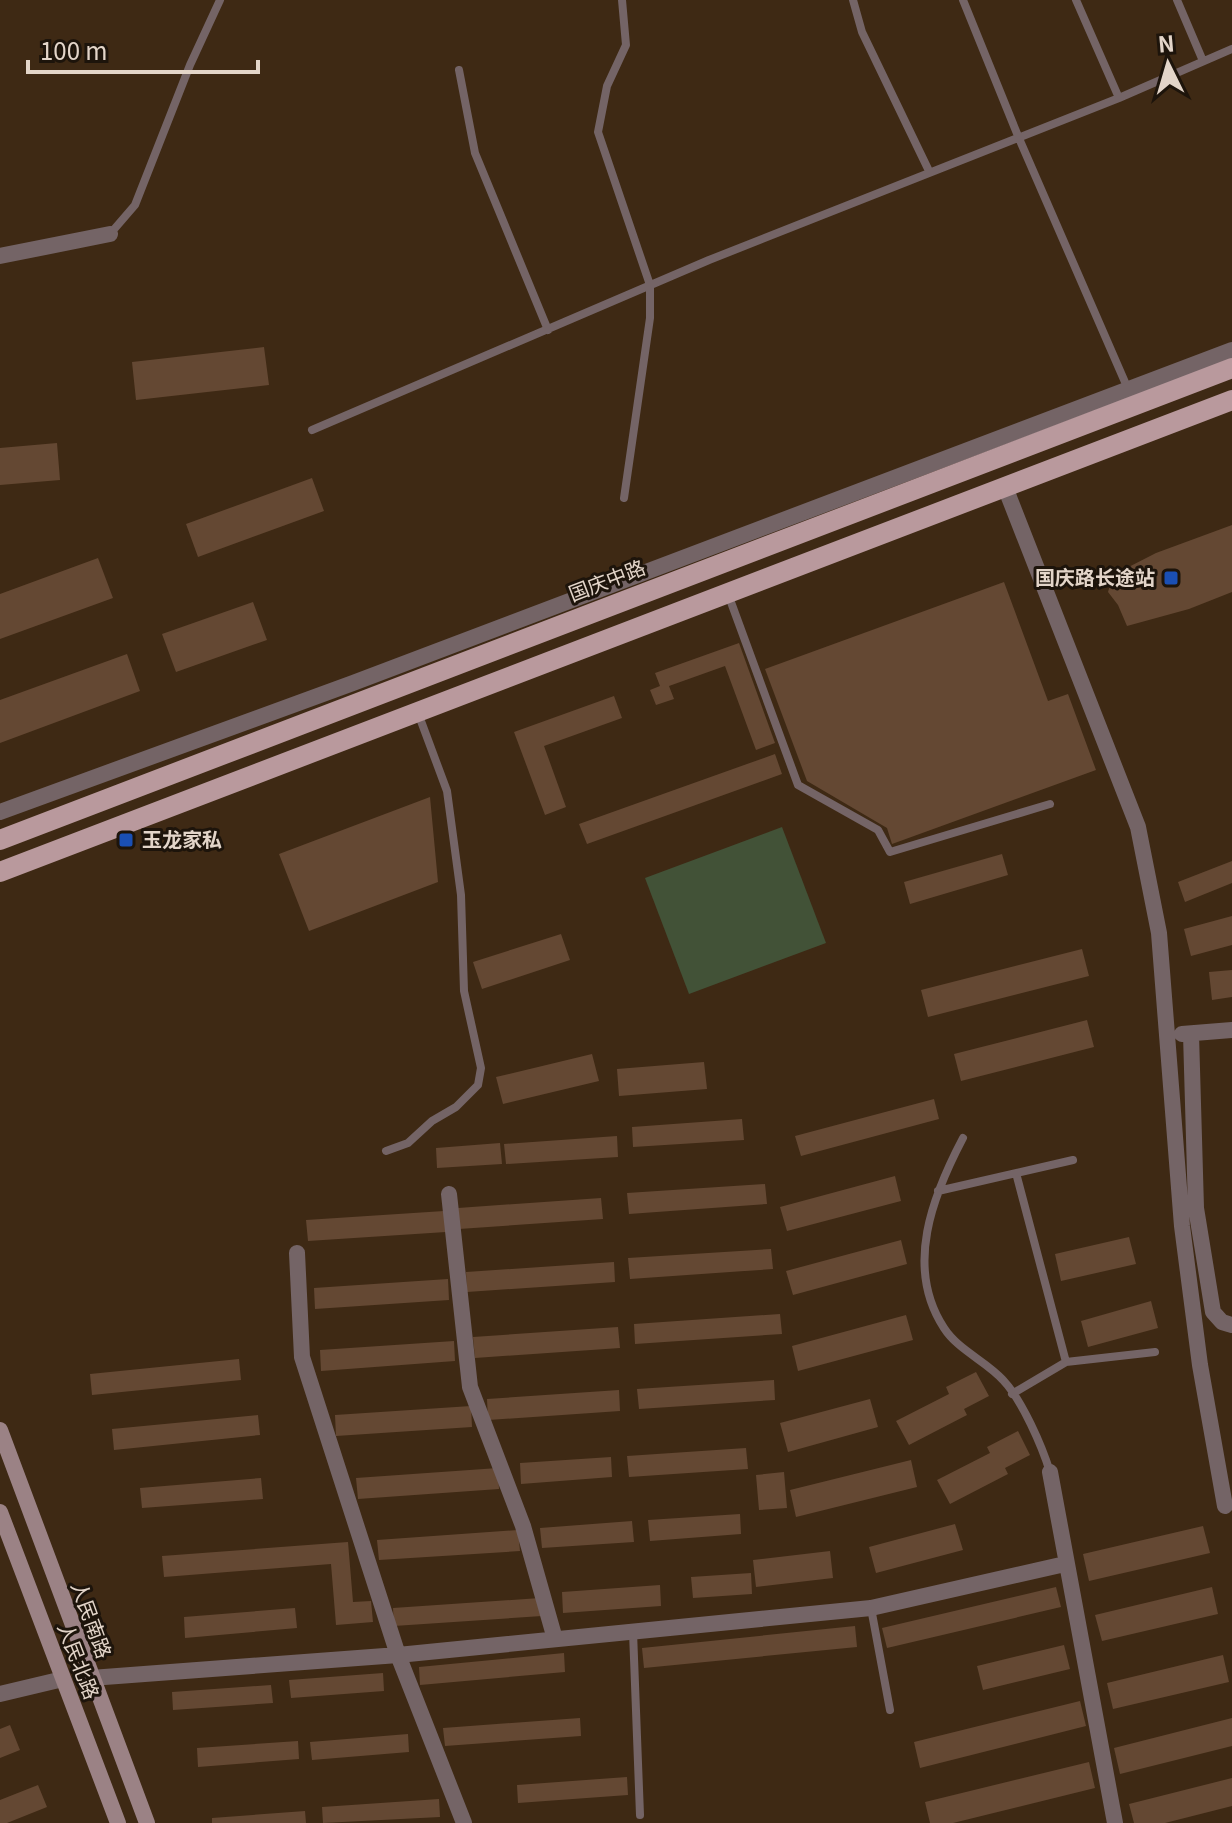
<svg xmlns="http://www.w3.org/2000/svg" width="1232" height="1823" viewBox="0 0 1232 1823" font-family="Georgia,'Noto Sans SC',serif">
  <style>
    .green { fill: #425237 }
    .building { fill: #644833 }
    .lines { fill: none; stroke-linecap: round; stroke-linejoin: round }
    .service { stroke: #746466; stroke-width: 8 }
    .minor { stroke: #746466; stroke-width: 16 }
    .secondary { stroke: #9b8285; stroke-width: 16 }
    .primary { stroke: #b9999d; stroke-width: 20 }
    .transit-dot { fill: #1a4fb4; stroke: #1d140b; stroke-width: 3 }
    .labels { text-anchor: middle; stroke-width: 6; stroke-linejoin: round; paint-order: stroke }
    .poi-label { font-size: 20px; font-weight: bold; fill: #e3d5c9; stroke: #1d140b; text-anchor: end }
    .street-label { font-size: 20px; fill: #e3d5c9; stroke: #1d140b }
  </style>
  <rect width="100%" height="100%" fill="#3e2914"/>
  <!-- green -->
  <path class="green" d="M782,827L826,943L689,994L645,878Z"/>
  <!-- building -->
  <path class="building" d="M264,347L269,385L136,400L132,362Z
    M57,443L60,480L0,485V448Z
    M312,478L324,511L198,557L186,524Z
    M1232,525V592L1189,609L1127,626L1118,605L1108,592L1113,575L1156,553Z
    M98,558L113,598L0,639V594Z
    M1004,582L1048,701L1068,694L1096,770L892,844L887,828L807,781L765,669Z
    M253,602L267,640L176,672L162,634Z
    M739,643L775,743L756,750L725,666L669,686L674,699L656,705L650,690L660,686L655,673Z
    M127,654L140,691L0,743V700Z
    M614,696L622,718L544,746L566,807L545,815L514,732Z
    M775,754L782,774L587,844L579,824Z
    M430,797L438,882L309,931L279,854Z
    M1002,854L1008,875L910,904L904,882Z
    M1232,861V883L1185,902L1178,882Z
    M1232,916V945L1191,956L1184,929Z
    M561,934L570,960L482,989L473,962Z
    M1082,949L1089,976L928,1017L921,990Z
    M1232,970V997L1212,1000L1209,972Z
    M1087,1020L1094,1047L961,1081L954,1054Z
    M592,1054L599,1081L503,1104L496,1077Z
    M704,1062L707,1089L619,1096L617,1069Z
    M934,1099L939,1119L801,1156L795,1136Z
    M742,1119L744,1140L633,1147L632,1127Z
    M617,1136L618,1157L506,1164L504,1144Z
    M500,1143L502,1164L437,1168L436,1148Z
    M895,1176L901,1201L787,1231L780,1207Z
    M765,1184L767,1204L629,1214L627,1193Z
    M601,1198L603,1219L459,1229L458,1208Z
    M444,1211L446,1232L308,1241L306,1220Z
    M1129,1237L1136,1264L1061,1281L1055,1254Z
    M901,1240L907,1264L793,1295L786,1271Z
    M771,1249L773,1269L630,1279L628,1258Z
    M614,1262L615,1282L467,1292L466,1272Z
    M448,1279L449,1300L315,1309L314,1288Z
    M1151,1301L1158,1328L1088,1347L1081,1321Z
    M780,1314L782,1334L635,1344L634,1324Z
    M906,1315L913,1340L798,1371L792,1346Z
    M618,1327L620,1348L475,1358L473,1337Z
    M454,1341L455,1361L321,1371L320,1350Z
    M239,1359L241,1380L92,1395L90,1374Z
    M976,1372L989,1396L964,1409L967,1415L909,1445L896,1421L949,1394L946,1387Z
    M774,1380L775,1400L639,1409L637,1389Z
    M619,1390L620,1411L488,1420L487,1399Z
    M870,1399L878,1427L788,1452L780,1423Z
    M471,1406L472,1427L336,1436L335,1415Z
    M258,1415L260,1435L114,1450L112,1429Z
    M1018,1431L1030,1455L1005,1468L1008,1474L950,1504L937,1480L990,1453L987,1447Z
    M746,1448L748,1469L629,1477L627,1456Z
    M611,1457L612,1477L521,1484L520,1463Z
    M911,1460L917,1487L796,1517L790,1490Z
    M498,1468L499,1489L358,1499L356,1478Z
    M784,1472L787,1508L759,1510L756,1475Z
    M261,1478L263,1499L142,1508L140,1488Z
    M740,1514L741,1534L650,1541L648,1520Z
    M632,1521L634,1542L542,1548L540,1528Z
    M955,1524L963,1550L876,1573L869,1547Z
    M1203,1526L1210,1553L1089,1581L1083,1554Z
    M518,1530L520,1551L379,1560L377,1540Z
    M348,1542L353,1602L371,1601L373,1622L336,1625L331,1564L164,1577L162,1556Z
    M830,1551L833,1578L756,1587L753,1560Z
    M751,1573L752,1594L693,1598L691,1577Z
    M660,1585L661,1606L563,1613L562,1592Z
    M1056,1587L1061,1607L887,1648L882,1628Z
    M1212,1587L1218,1614L1102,1641L1095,1615Z
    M540,1598L542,1616L394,1626L393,1608Z
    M295,1608L297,1628L185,1638L184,1617Z
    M855,1626L857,1647L644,1668L642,1648Z
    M1064,1645L1070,1669L983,1690L977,1666Z
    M564,1653L565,1672L420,1685L419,1667Z
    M1223,1655L1229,1682L1113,1709L1107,1683Z
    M383,1673L384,1691L291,1698L289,1680Z
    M271,1685L273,1703L173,1710L172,1692Z
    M1080,1701L1086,1726L920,1768L914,1742Z
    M580,1718L581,1736L445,1746L443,1728Z
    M1232,1718V1746L1120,1774L1114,1748Z
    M10,1725L20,1750L0,1758V1729Z
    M408,1734L409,1752L312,1760L310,1742Z
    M298,1741L299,1759L198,1767L197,1748Z
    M1089,1762L1095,1788L953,1823H930L925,1802Z
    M627,1777L628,1795L518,1803L517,1785Z
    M1232,1778V1806L1165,1823H1134L1129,1804Z
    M38,1785L47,1807L7,1823H0V1800Z
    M439,1799L440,1817L323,1823L322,1807Z
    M305,1811L306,1823H212V1818Z"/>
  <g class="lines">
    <!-- service -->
    <path class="service" d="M622,0L626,45L607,86L598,132L650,285V318L624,498
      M853,0L862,32L929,171
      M963,0L1018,136L1128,389
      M1076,0L1119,98
      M1177,0L1203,61
      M459,70L475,153L548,330
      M110,234L135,205L190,65L220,0
      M312,430L709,260L1119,98L1232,49
      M728,594L798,785L878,830L890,852L1050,804
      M963,1138C933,1195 904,1267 944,1328C958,1350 986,1361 1003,1380C1022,1400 1042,1446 1050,1472
      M386,1151L408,1143L432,1121L456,1107L478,1085L481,1068L464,991L461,895L447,791L418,713
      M1016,1173L1066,1362
      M938,1191L1073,1160
      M1012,1394L1066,1362L1155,1352
      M871,1608L890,1710
      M633,1632L640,1815"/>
    <!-- minor -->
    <path class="minor" d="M0,256L110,234
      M1005,487L1138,827L1159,933L1182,1226L1200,1365L1225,1506
      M0,812L353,683L1232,350
      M1182,1034L1232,1030
      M1191,1034L1196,1208L1213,1312L1222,1322L1232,1325
      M449,1194L470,1387L523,1526L555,1639
      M297,1253L302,1357L398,1655L464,1823
      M1050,1472L1115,1823
      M91,1678L398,1655L871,1608L1065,1564
      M0,1694L63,1679"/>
    <!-- secondary -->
    <path class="secondary" d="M0,1430L147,1823
      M0,1512L118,1823"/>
    <!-- primary -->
    <path class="primary" d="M0,840L1232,368
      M0,872L1232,400"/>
  </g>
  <!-- markers -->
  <g class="transit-dot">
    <rect x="1163" y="570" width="16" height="16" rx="4"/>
    <rect x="118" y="832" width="16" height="16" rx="4"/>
  </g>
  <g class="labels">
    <!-- poi labels -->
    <g class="poi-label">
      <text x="1155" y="585">国庆路长途站</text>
      <text x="142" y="847" text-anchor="start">玉龙家私</text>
    </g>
    <!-- street labels -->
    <g class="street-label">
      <text transform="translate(607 581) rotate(-21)" y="7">国庆中路</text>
      <text transform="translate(91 1620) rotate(70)" y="7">人民南路</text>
      <text transform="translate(78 1661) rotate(69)" y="7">人民北路</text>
    </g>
  </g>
  <!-- north arrow -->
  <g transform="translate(1168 64) rotate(355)" stroke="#1d140b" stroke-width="6" paint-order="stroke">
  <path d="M0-6L14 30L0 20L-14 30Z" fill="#e3d5c9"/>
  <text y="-12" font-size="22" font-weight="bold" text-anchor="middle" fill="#e3d5c9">N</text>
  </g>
  <!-- scale -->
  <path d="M28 60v12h230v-12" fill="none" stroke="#e3d5c9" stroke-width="4"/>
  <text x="40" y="60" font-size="24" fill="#e3d5c9" stroke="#1d140b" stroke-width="6" paint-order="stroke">100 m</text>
</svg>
